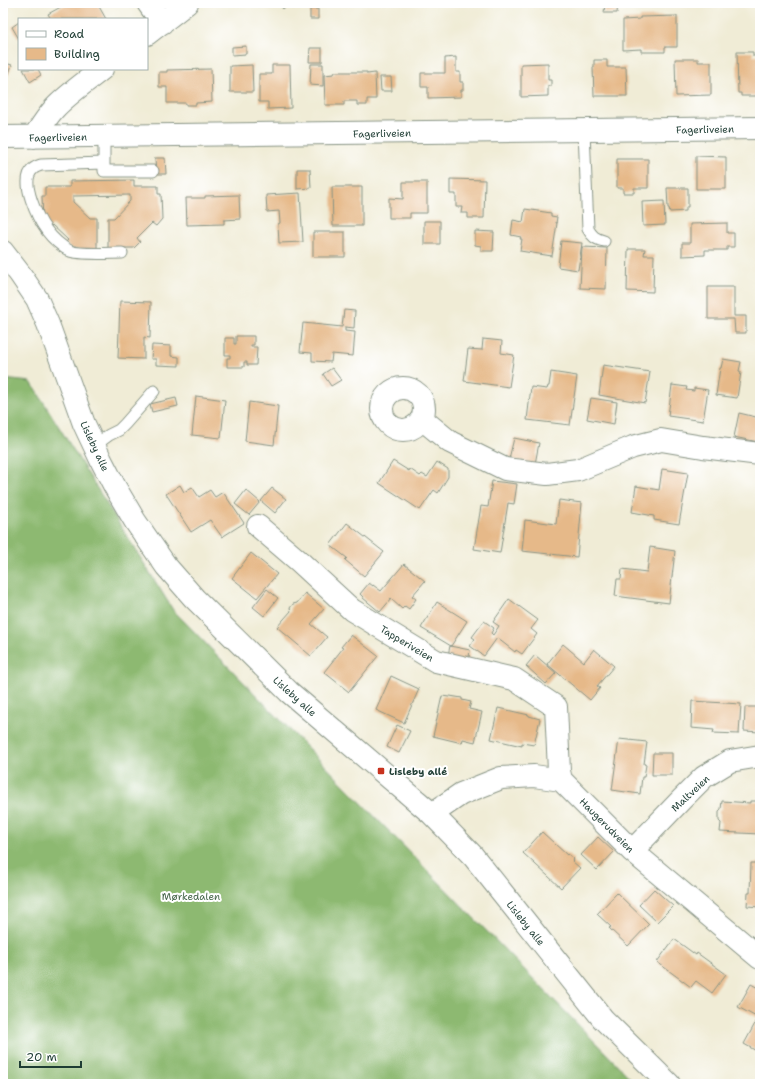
<svg xmlns="http://www.w3.org/2000/svg" width="763" height="1087" viewBox="0 0 763 1087" font-family="'Shantell Sans',sans-serif">
  <style>
    .forest { fill: #8db971; stroke: #567b52 }
    .building { fill: #e6b989 }
    .lines { fill: none; stroke-linecap: round; stroke-linejoin: round }
    .service-casing { stroke: #889485; stroke-width: 13 }
    .minor-casing { stroke: #889485; stroke-width: 24 }
    .service { stroke: #fff; stroke-width: 11 }
    .minor { stroke: #fff; stroke-width: 22 }
    .poi-dot { fill: #c8321e; stroke: #fff; stroke-width: 1.5 }
    .labels { text-anchor: middle; stroke-width: 4; stroke-linejoin: round; paint-order: stroke }
    .street-label { font-size: 10px; fill: #1f3d34; stroke: #fff }
    .poi-label { font-size: 10px; font-weight: bold; fill: #1f3d34; stroke: #fff; text-anchor: start }
    .park-label { font-size: 10px; fill: #446448; stroke: #fff }
  </style>
  <rect width="100%" height="100%" fill="#fff"/>
  <filter id="ink" filterUnits="userSpaceOnUse"><feTurbulence type="fractalNoise" baseFrequency=".025" numOctaves="2"/><feDisplacementMap in="SourceGraphic" scale="8" xChannelSelector="R" yChannelSelector="G"/><feConvolveMatrix kernelMatrix="1 2 1 2 8 2 1 2 1" color-interpolation-filters="sRGB"/></filter>
  <filter id="wash" filterUnits="userSpaceOnUse"><feTurbulence type="fractalNoise" baseFrequency=".012" numOctaves="4" result="noise"/><feDisplacementMap in="SourceGraphic" scale="16" xChannelSelector="R" yChannelSelector="G"/><feGaussianBlur stdDeviation="0.9" result="paint"/><feColorMatrix in="noise" values="0 0 0 0 0 0 0 0 0 0 0 0 0 0 0 0 0 1.4 0 .05"/><feComposite in="paint" operator="in"/></filter>
  <g filter="url(#wash)">
    <rect width="100%" height="100%" fill="#f0ecd6"/>
    <!-- forest -->
    <path class="forest" d="M3,379L31,382L173,610L636,1084H3Z"/>
    <g id="blocks">
      <!-- building -->
      <path class="building" d="M68,3H79L80,5L84,3H97L106,19H51L48,14Z
        M278,3H299L292,9L289,4L283,9Z
        M605,3H618L617,13H604Z
        M310,9H318V19H310Z
        M677,16V47H665V52H641V49L623,50V20L640,19V17Z
        M19,22V39L12,27Z
        M246,46V54L232,55V47Z
        M310,48H322V62H309Z
        M737,52H753V56H760V96H741V93H738Z
        M456,57V72H460V82H463V90H461V97L428,98V87H421V73H445V58Z
        M675,59H698V62H711V95L676,96Z
        M594,60H607V67H626L627,96H594L593,67H594Z
        M3,61L6,62L5,63L12,65L8,76L3,74Z
        M548,63V80H551V86H548V96L521,97V64Z
        M311,64H323V86L310,85Z
        M252,65L253,92H230V66Z
        M272,65H290L291,108L268,109V102H259V74H272Z
        M23,69H38L41,75L30,82Z
        M211,69L212,102L196,103V105H186V103H167V87H159V72H167V70Z
        M335,72H367V74L375,73L376,99H367V105H357V101H344V105H325L324,75L334,74Z
        M380,77H391L392,91H381Z
        M696,156L726,157V189H696Z
        M155,158H165L166,174H156Z
        M617,159H648V188H634V193H623V188H617Z
        M297,169H310L311,188L297,189Z
        M450,179L485,180L484,218H468V213H461L462,207H456V194H450Z
        M134,180V186H158V194H161L162,219L156,226L152,223L137,238L140,242L134,248H108V218H114L130,201V195L73,196V202L90,218H97V249H71L65,243L68,240L52,225L49,228L43,222L42,196H45V187H70V181Z
        M403,182H427V213H410V218H389V198L403,199Z
        M332,187H362V226H333Z
        M667,188H688V207H686V211L670,212L669,208H668Z
        M300,193L303,242L279,243L278,224L280,223L279,211L267,212L266,195Z
        M239,195L240,219L224,220V224L187,225L186,198H205V196Z
        M664,201L665,225L643,226L642,202Z
        M525,209L551,213V216L557,217L556,223H557L552,256L520,251L522,239H520L521,237L511,235L513,220L523,222Z
        M424,221H440V244H424Z
        M727,223V233H734V247H727V250H705V255L682,256V243H690V224Z
        M475,231L494,232L493,251H481V246L475,245Z
        M313,232H345V257H313Z
        M561,241L582,243L578,270L558,267Z
        M582,247L607,248L606,289L580,288Z
        M628,249H645L644,255H654L653,292L627,291Z
        M708,287H734V316H746V333H735L734,319H708Z
        M120,301L151,302L150,338L144,337V359L118,358Z
        M344,310L355,311L354,328L345,327V331L355,332L353,356L332,354L331,362L312,361V353L300,352L303,323L342,327Z
        M236,336H254V345H251V347H257L256,365H247V362H244V367H227V358H230V355H225V338H234V344H236Z
        M483,339L502,341L501,353L514,355L509,387L464,381L468,349L482,350Z
        M152,345L171,346V356L179,357V366L156,365V359H151Z
        M723,359L741,362L739,371L741,372L737,398L716,395L720,368H721Z
        M603,365L650,372L645,403L599,395Z
        M332,368L341,380L331,386L323,374Z
        M551,372L577,376L570,425L527,420L531,387L547,389L548,386H549Z
        M672,385L687,387L686,390L694,391V388L708,390L703,421L668,416Z
        M196,396L225,400L221,438L192,435Z
        M176,398L178,406L152,412L150,404Z
        M591,398L617,402L614,424L587,419Z
        M249,402L278,406L274,445L245,441Z
        M739,413L760,418V435L758,442L734,437Z
        M514,438L539,443L535,464L509,459Z
        M393,461L409,471L410,469L420,476L422,474L427,477L437,462L448,469V477L438,493L434,490L420,510L379,483Z
        M662,469L688,473L679,524L654,520V516L632,512L636,486L659,490Z
        M492,481L517,484L514,504L508,503L500,553L474,549L481,506L488,507Z
        M180,485L184,492L192,487L199,497L210,490L215,497L223,492L244,523L222,537L210,520L191,532L166,494Z
        M272,488L286,499L275,513L261,501Z
        M246,490L260,502L249,515L235,504Z
        M559,500L582,503L577,557L522,551L525,520L556,524Z
        M347,523L384,552L364,576L345,560L347,558L330,545Z
        M650,547L675,551L669,603L615,596L617,579H621L622,569L647,572Z
        M251,553L277,574L257,598L232,578Z
        M404,564L425,581L412,596L416,599L409,609L405,606L402,609L391,599L380,612L363,598V597L360,594L369,583L373,586V585L381,591Z
        M267,589L278,598L264,616L253,607Z
        M305,593L324,609L311,624L327,637L311,656L277,627L291,611L290,608L293,604L297,603Z
        M509,599L538,620L531,629L537,634L522,654L516,650L515,652L497,638L484,656L470,646L475,639L472,637L484,621L494,628L491,633L493,635L499,626L493,622Z
        M437,602L467,621L451,646L421,628Z
        M351,635L378,656L349,692L324,672L343,648L341,647Z
        M563,644L584,662L594,649L614,666L597,686L600,688L590,700L547,664Z
        M450,646L470,650L468,664L447,660Z
        M535,655L556,673L546,684L526,666Z
        M391,676L419,689L404,723L376,710Z
        M442,696L449,697L450,696L462,698V700L471,702L469,709L482,712L475,742L463,739L462,743L433,736Z
        M692,701L741,704L739,734L713,733L714,730L691,728Z
        M745,707H760V732L744,731Z
        M498,708L529,715V716L540,719L534,745L522,743V746L491,739Z
        M397,725L410,731L399,753L387,747Z
        M619,739L647,742L644,764L646,765L644,777H642L640,794L612,790Z
        M653,753H672V775H652Z
        M722,801L750,803V801H760V834L720,832L721,823L719,821V811L721,809Z
        M542,832L567,855L568,854L574,859L572,861L580,868L561,888L523,853Z
        M598,837L614,852L597,870L581,855Z
        M751,863H760V907L747,906L748,893H750Z
        M654,889L673,906L657,922L639,905Z
        M617,893L649,924L628,946L609,928L611,927L597,914Z
        M674,939L696,955L697,953L726,974L712,993L696,981L691,987L657,962Z
        M751,984L760,989V1053L744,1044L758,1018L738,1007Z"/>
    </g>
  </g>
  <g filter="url(#ink)">
    <use href="#blocks" fill-opacity="0" stroke="#889485" stroke-width="1"/>
    <g class="lines">
      <!-- service casing -->
      <g class="service-casing">
        <path id="service" d="M584,131L588,229C592,236 595,239 604,241
          M104,137V171H153
          M104,163L41,165C38,166 35,167 33,169C19,181 38,219 47,231C52,238 62,247 70,251C80,255 110,253 122,253
          M94,446L109,435L119,430L125,424L154,391"/>
      </g>
      <!-- minor casing -->
      <g class="minor-casing">
        <path id="minor" d="M148,3L162,23
          M147,34L187,3
          M3,137L760,128
          M34,137C40,128 46,118 54,109C68,94 86,82 102,69
          M3,252L20,274L37,299L48,324L84,424L101,460L115,487L135,521L166,566L194,598L289,692L432,814L473,856L603,1019L669,1084
          M382 409a21 21 0 1 1 42 0a21 21 0 1 1-42 0Z
          M422,419L450,442L505,469L547,474L578,470L633,447L661,440L703,447L760,454
          M258,526L300,562L352,610L436,661L514,679L556,707L559,771L561,780
          M432,814L461,794L501,778L534,776L561,780L632,851L760,958
          M632,851L682,799L704,777L730,761L760,756"/>
      </g>
      <!-- service -->
      <use href="#service" class="service"/>
      <!-- minor -->
      <use href="#minor" class="minor"/>
    </g>
  </g>
  <!-- markers -->
  <rect class="poi-dot" x="377" y="767" width="8" height="8" rx="2"/>
  <g class="labels">
    <!-- street labels -->
    <g class="street-label">
      <text transform="translate(705 129) rotate(-1)" y="4">Fagerliveien</text>
      <text transform="translate(382 133) rotate(-1)" y="4">Fagerliveien</text>
      <text transform="translate(58 137) rotate(-1)" y="4">Fagerliveien</text>
      <text transform="translate(95 446) rotate(65)" y="4">Lisleby alle</text>
      <text transform="translate(407 643) rotate(31)" y="4">Tapperiveien</text>
      <text transform="translate(295 696) rotate(42)" y="4">Lisleby alle</text>
      <text transform="translate(690 793) rotate(-43)" y="4">Maltveien</text>
      <text transform="translate(607 825) rotate(45)" y="4">Haugerudveien</text>
      <text transform="translate(526 923) rotate(51)" y="4">Lisleby alle</text>
    </g>
    <!-- poi labels -->
    <g class="poi-label">
      <text x="389" y="775">Lisleby allé</text>
    </g>
    <!-- park labels -->
    <g class="park-label">
      <text x="191" y="900">Mørkedalen</text>
    </g>
  </g>
  <!-- margin -->
  <rect width="763" height="1087" fill="none" stroke="#fff" stroke-width="16"/>
  <!-- legend -->
  <rect x="18" y="18" width="130" height="52" fill="#ffffff" stroke="#a5b1ae"/>
  <rect x="26" y="31" width="20" height="6" fill="#ffffff" stroke="#a5b1ae"/>
  <text x="54" y="38" font-size="12" fill="#1f3d34">Road</text>
  <rect x="26" y="48" width="20" height="12" fill="#e6b989" stroke="#a5b1ae"/>
  <text x="54" y="58" font-size="12" fill="#1f3d34">Building</text>
  <!-- scale -->
  <path d="M20 1061v6h61v-6" fill="none" stroke="#1f3d34" stroke-width="2"/>
  <text x="26" y="1061" font-size="12" fill="#1f3d34" stroke="#ffffff" stroke-width="3" paint-order="stroke">20 m</text>
</svg>
